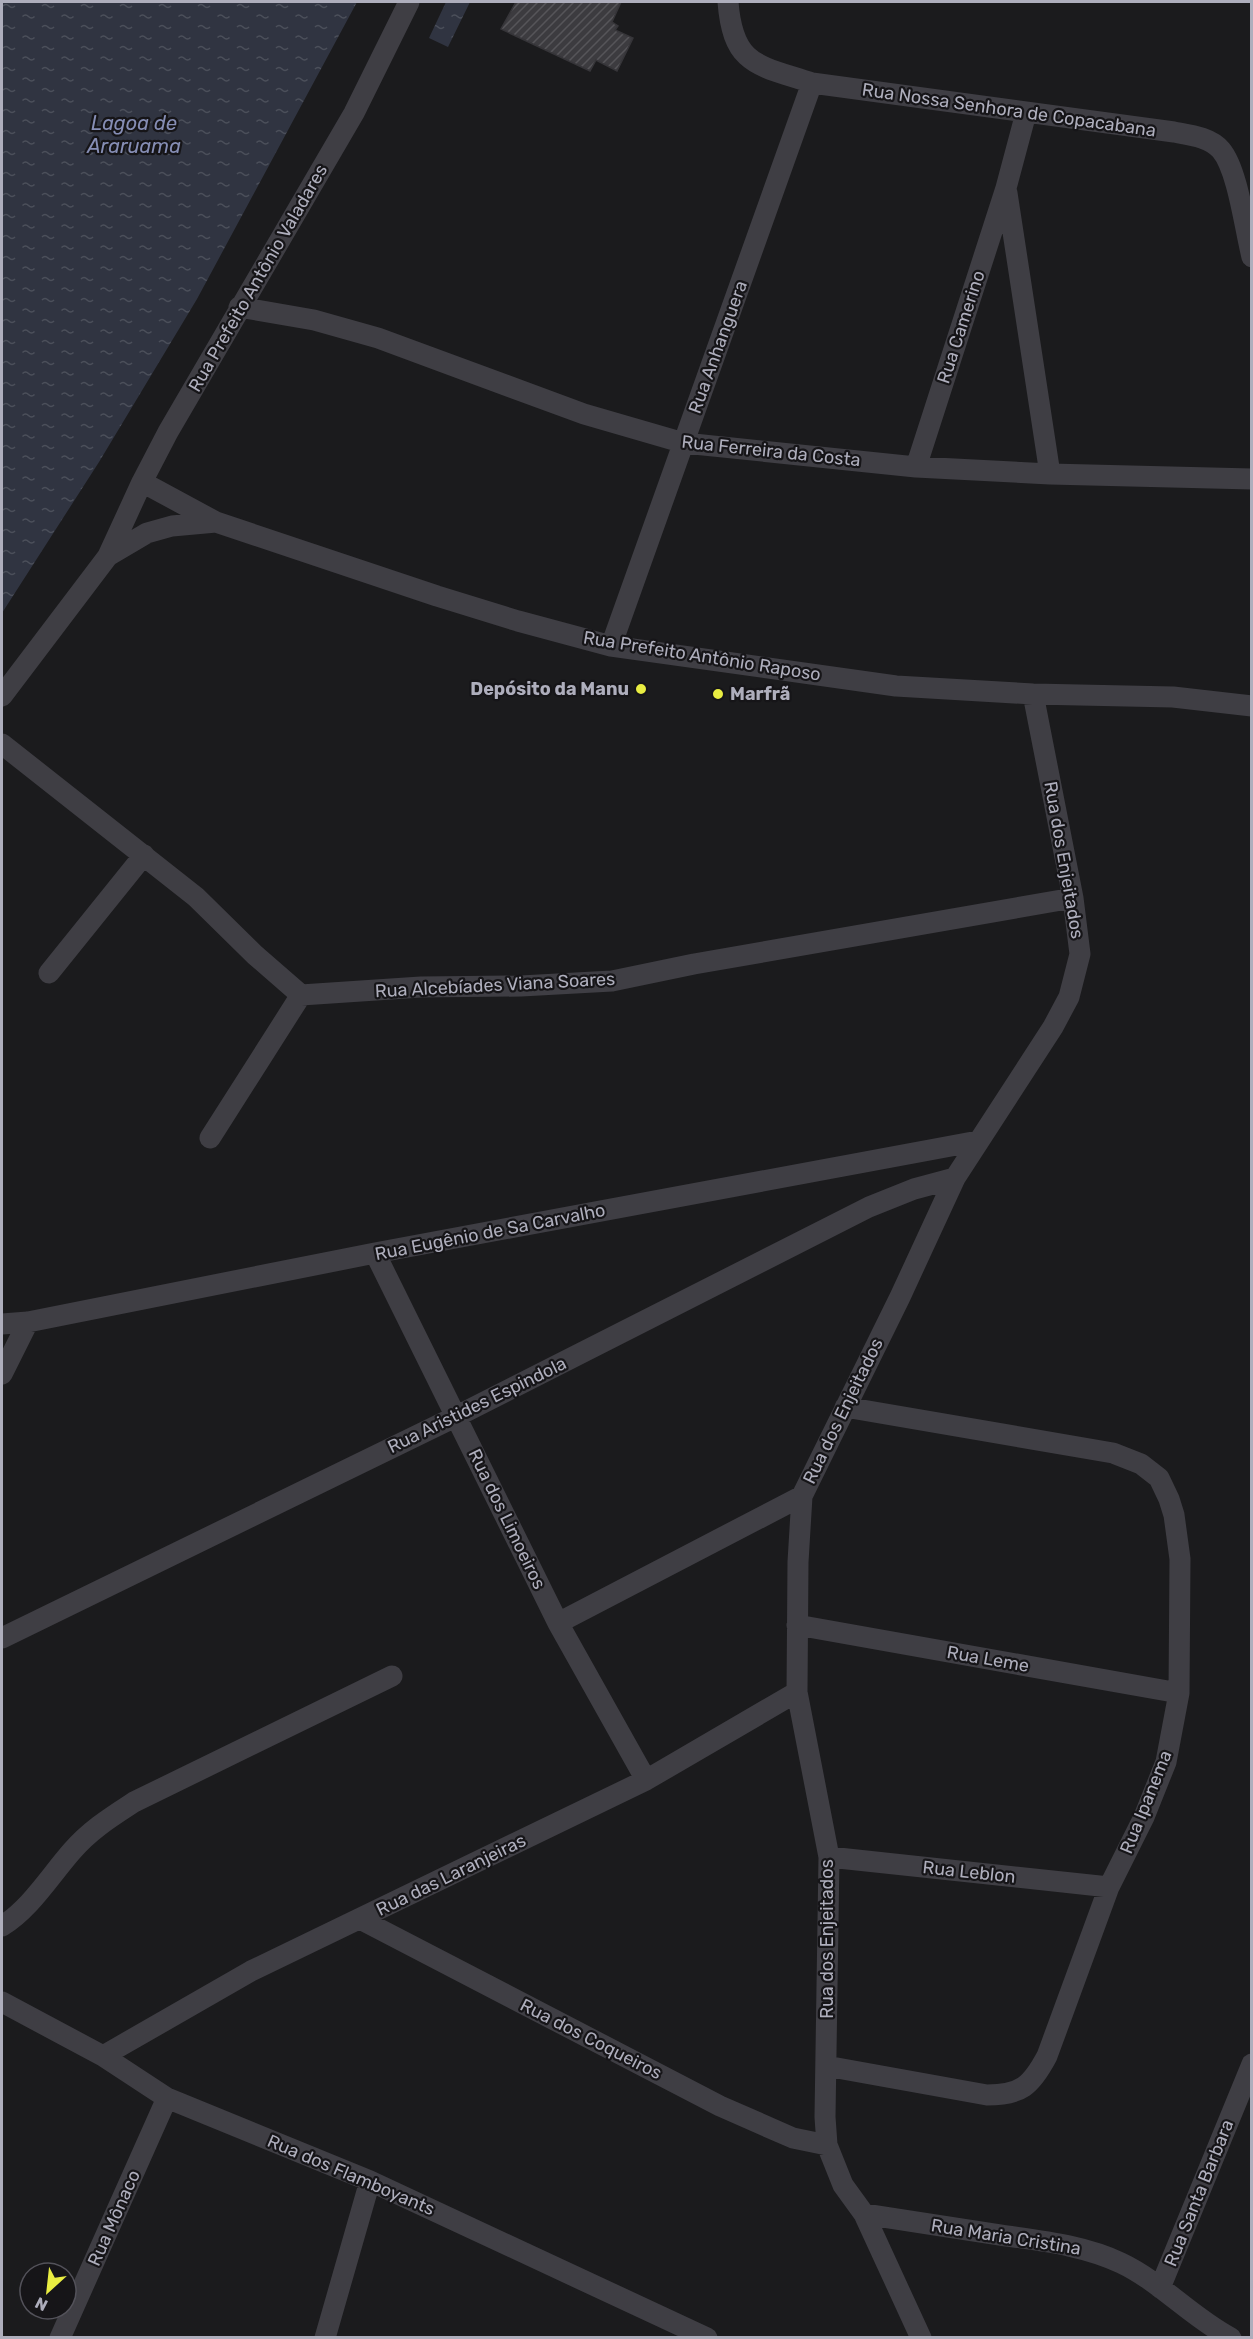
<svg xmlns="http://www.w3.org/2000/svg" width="1253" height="2339" viewBox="0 0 1253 2339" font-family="Rubik,sans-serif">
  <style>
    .water { fill: url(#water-ripples) }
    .building { fill: url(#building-hatch); stroke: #363539; stroke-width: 1.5 }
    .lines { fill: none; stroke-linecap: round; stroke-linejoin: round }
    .minor { stroke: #3f3e44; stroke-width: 21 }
    .poi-dot { fill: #e9ed42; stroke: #161518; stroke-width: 2 }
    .labels { text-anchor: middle; stroke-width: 4.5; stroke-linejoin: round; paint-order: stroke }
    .street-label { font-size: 18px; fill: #aeaebc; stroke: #161518 }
    .poi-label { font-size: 18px; font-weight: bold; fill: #aeaebc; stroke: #161518; text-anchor: end }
    .water-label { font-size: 20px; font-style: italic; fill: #868eb5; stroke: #161518 }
  </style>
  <defs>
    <pattern id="water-ripples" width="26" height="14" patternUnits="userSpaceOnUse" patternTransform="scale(1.5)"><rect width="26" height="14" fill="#303441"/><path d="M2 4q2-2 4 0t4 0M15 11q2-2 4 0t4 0" fill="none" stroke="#4b4f5a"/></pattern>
    <pattern id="building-hatch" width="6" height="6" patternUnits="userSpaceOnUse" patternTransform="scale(1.5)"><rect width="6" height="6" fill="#3c3b3f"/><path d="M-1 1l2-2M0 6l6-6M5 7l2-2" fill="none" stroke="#565559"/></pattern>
  </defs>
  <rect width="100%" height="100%" fill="#1b1b1d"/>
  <!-- water -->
  <path class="water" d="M2,2H357L197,299L99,462L2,613Z
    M446,2H470L448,47L429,38Z"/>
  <!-- building -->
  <path class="building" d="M516,2H621L612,22L618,26L615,30L633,38L617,71L596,60L590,71L501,29Z"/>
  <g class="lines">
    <!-- minor -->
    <path class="minor" d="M728,2C733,66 758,65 812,83L1174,132C1190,135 1210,137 1221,150C1238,170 1245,230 1252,257
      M1007,193L1050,474
      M239,307L314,320L378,338L584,414L684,443L916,467L1050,474L1252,479
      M916,467L1006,188L1026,113
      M142,482L216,522L437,596L518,621L611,646L896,686L1033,694L1173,697L1252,706
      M108,556L142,482L168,432L354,113L409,2
      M611,646L812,83
      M2,696L108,556L147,533L172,526L216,522
      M2,744L196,897L255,955L301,995L421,987L521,986L612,981L694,964L1073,898
      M49,973L144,855
      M210,1138L301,995
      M375,1253L558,1623L646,1780
      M2,1324L28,1322L375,1253L978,1141
      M2,1374L28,1322
      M558,1623L802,1496
      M797,1625L1179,1693
      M2,1638L457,1416L869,1207L914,1189L955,1178
      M829,1857L1109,1887
      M360,1919L720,2106L793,2138L827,2145
      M2,1926C30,1909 50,1876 72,1851C90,1830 111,1817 134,1802L392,1676
      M2,2002L103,2056L167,2098L370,2181L707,2338
      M103,2056L251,1971L646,1780L797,1692
      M826,2066L987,2095C1021,2095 1031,2086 1047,2056L1109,1887L1144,1817L1166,1762L1179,1693L1180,1559L1174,1515L1169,1499L1159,1478L1141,1464L1113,1453L845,1407
      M864,2214C909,2221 955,2228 1000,2235C1041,2241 1083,2245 1121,2263C1161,2282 1191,2317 1231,2338
      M1160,2288L1252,2064
      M60,2338L167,2098
      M325,2338L370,2181
      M921,2338L864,2214L843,2185L827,2145L825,2117L829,1857L797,1692L798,1562L802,1496L900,1297L955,1178L1053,1027L1069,997L1080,954L1073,898L1033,694"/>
  </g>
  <!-- markers -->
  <g class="poi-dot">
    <circle cx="641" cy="689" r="6"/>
    <circle cx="718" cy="694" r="6"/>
  </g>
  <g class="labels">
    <!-- street labels -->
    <g class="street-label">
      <text transform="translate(1009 110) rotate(8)" y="6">Rua Nossa Senhora de Copacabana</text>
      <text transform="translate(258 278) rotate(-60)" y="6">Rua Prefeito Antônio Valadares</text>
      <text transform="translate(961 327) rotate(-72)" y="6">Rua Camerino</text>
      <text transform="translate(718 347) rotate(-70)" y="6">Rua Anhanguera</text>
      <text transform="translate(771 451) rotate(6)" y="6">Rua Ferreira da Costa</text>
      <text transform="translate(702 656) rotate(9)" y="6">Rua Prefeito Antônio Raposo</text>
      <text transform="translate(1064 860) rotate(80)" y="6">Rua dos Enjeitados</text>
      <text transform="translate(495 985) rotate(-3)" y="6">Rua Alcebíades Viana Soares</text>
      <text transform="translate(490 1232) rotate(-11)" y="6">Rua Eugênio de Sa Carvalho</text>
      <text transform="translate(477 1405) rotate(-26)" y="6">Rua Aristides Espindola</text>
      <text transform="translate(843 1411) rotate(-64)" y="6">Rua dos Enjeitados</text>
      <text transform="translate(507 1519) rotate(64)" y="6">Rua dos Limoeiros</text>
      <text transform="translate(988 1659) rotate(10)" y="6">Rua Leme</text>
      <text transform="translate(1146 1802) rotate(-68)" y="6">Rua Ipanema</text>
      <text transform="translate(969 1872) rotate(6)" y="6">Rua Leblon</text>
      <text transform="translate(451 1875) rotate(-26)" y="6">Rua das Laranjeiras</text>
      <text transform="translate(827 1939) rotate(-90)" y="6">Rua dos Enjeitados</text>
      <text transform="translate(591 2039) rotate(27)" y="6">Rua dos Coqueiros</text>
      <text transform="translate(351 2175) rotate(23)" y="6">Rua dos Flamboyants</text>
      <text transform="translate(1199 2193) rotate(-68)" y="6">Rua Santa Barbara</text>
      <text transform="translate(114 2218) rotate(-66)" y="6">Rua Mônaco</text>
      <text transform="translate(1006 2237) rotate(9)" y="6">Rua Maria Cristina</text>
    </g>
    <!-- poi labels -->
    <g class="poi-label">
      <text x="629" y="695">Depósito da Manu</text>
      <text x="730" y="700" text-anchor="start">Marfrã</text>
    </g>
    <!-- water labels -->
    <g class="water-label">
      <text x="134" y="130">Lagoa de<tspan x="134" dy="23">Araruama</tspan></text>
    </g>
  </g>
  <!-- border -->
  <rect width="1253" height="2339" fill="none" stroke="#aeaebc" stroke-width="6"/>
  <!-- north arrow -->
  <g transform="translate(48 2291) rotate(207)"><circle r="28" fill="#161518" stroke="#53525a" stroke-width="1.5"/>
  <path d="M0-4.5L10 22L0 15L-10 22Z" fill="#e9ed42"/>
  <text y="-9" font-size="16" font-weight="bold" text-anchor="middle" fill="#aeaebc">N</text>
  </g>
</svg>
